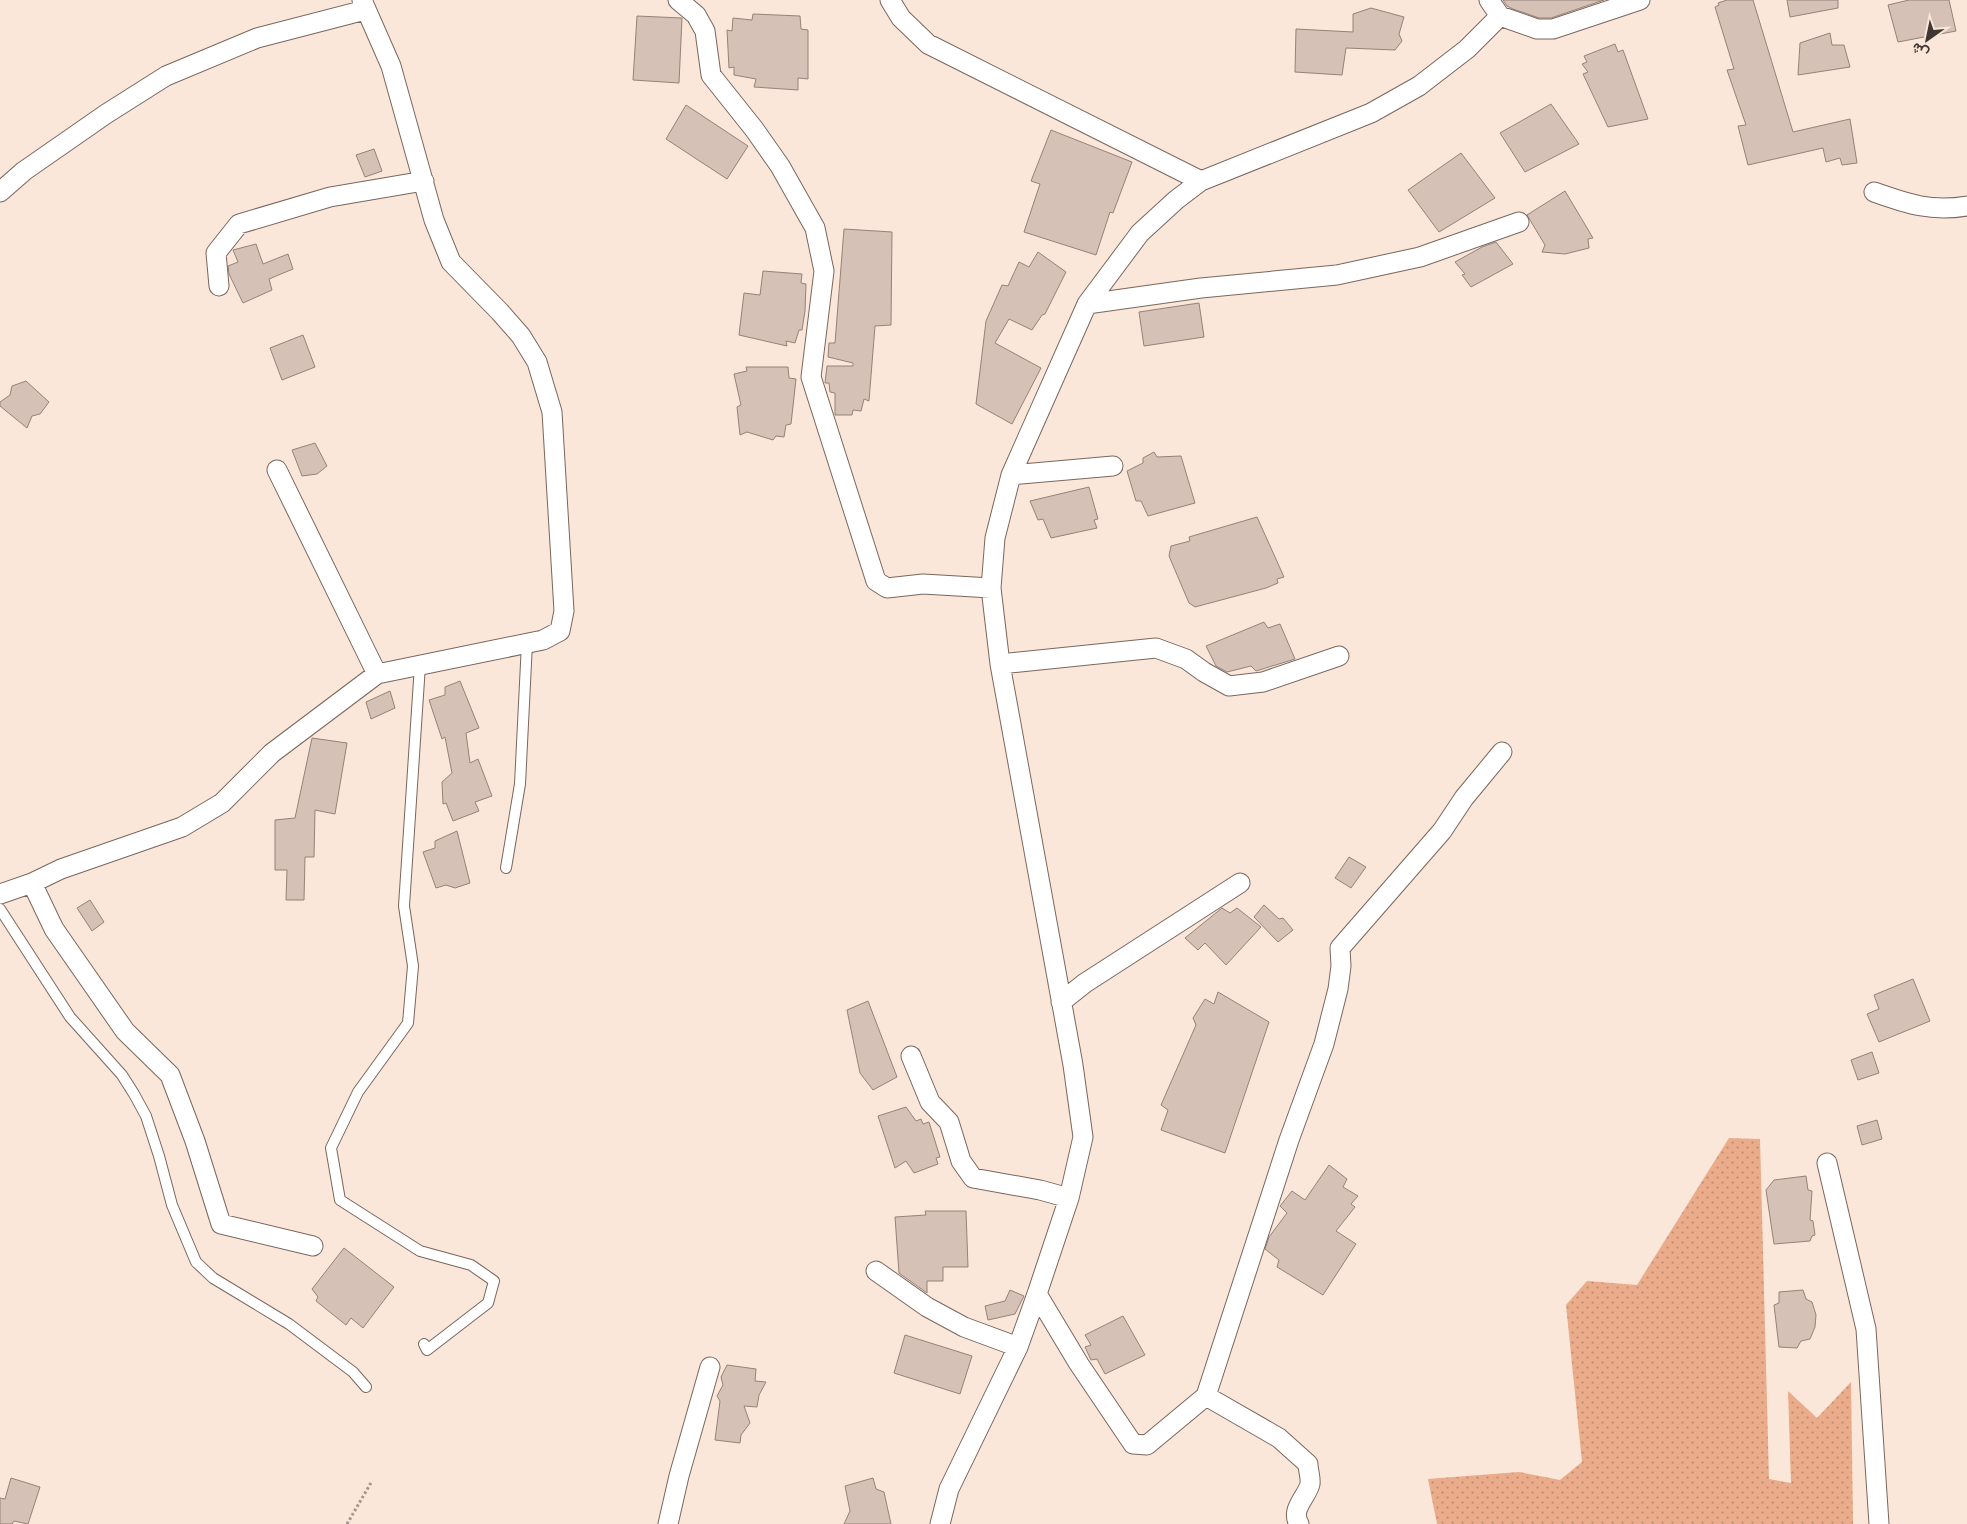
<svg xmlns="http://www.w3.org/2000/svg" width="1967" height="1524" viewBox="0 0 1967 1524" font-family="Ubuntu,Vazirmatn,sans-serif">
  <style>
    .grass { fill: url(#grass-dots) }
    .building { fill: #d5c1b6; stroke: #958278 }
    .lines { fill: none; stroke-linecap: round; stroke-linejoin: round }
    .service-casing { stroke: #79675d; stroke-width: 12 }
    .minor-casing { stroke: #79675d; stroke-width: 21 }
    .path { stroke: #a3948c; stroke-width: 3; stroke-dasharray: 2.5 2.5; stroke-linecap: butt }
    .service { stroke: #fff; stroke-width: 10 }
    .minor { stroke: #fff; stroke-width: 19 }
  </style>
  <defs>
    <pattern id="grass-dots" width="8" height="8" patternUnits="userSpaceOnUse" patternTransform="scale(1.25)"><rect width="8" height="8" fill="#eaac8a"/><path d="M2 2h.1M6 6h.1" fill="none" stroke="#bf8d71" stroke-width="1.8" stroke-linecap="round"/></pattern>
  </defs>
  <rect width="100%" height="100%" fill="#fbe6da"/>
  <!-- grass -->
  <path class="grass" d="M1729,1138L1760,1139L1769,1479L1791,1483L1788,1391L1817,1418L1851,1382L1853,1524H1437L1428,1479L1519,1472L1560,1480L1582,1462L1566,1305L1587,1281L1637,1285Z"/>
  <!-- building -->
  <path class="building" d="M1503,0H1604L1551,18H1539L1513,9L1507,6Z
    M1727,0H1753L1793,132L1850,119L1857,163L1842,165L1840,158L1826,162L1823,148L1748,165L1738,126L1746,125L1727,70L1734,69L1715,7L1719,5L1718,3Z
    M1787,0H1838V8L1790,17Z
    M1909,0H1949L1956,31L1898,42L1888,5Z
    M1371,8L1404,17L1399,34L1402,41L1395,50L1346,48L1342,75L1295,72L1296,29L1353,32V14Z
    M753,14L800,16L801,29L808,30V79L798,78V90L754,87L756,79L734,75V67L729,68L727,30L732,31L733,18L752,20Z
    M637,16L682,18L679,83L633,80Z
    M1830,33L1832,45H1844L1850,67L1798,75L1800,43Z
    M1615,44L1618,52L1623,50L1648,119L1608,127L1583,74L1588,72L1582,64L1587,62L1584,56Z
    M1551,104L1579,144L1525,172L1500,133Z
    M686,105L748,146L727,179L666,139Z
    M1051,130L1132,162L1113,213L1110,212L1096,255L1024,232L1040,184L1031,181Z
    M374,149L382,171L365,177L356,155Z
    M1461,153L1495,198L1439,232L1408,190Z
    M1565,191L1593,238L1588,239L1589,248L1565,254L1542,252L1545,245L1527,215Z
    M844,229L892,232L891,325L875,326L869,401L864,399L861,411L853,410L852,415H835V393L830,392L829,383H825L827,366H853V363L828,357L829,343H835Z
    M1496,242L1513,264L1471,287L1462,275L1465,274L1455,262L1482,247Z
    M256,244L263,264L288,254L293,269L269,279L272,290L243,303L229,274L228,266L238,262L233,250Z
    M1038,252L1066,272L1045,314L1042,315L1032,330L1009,319L995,343L1041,368L1012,424L976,404L986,321L1002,285L1008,286L1019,262L1029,267Z
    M763,271L802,274L801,283L806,284L805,311L802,330H799L795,343L786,341L787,346L739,335L744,293L760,295Z
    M1199,303L1204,337L1144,346L1139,312Z
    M303,335L315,367L282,380L270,348Z
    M746,367H788L789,378L796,379L791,424L786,425L784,437L776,436L773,440L747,432L740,435L737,407L741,405L734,374L747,371Z
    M26,381L49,402L40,414L32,416L27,428L0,406V402L10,395L12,386Z
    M315,443L327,466L317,474L302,476L292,450Z
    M1154,452L1157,457L1181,456L1195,503L1148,516L1141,501H1136L1127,471L1143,463V458Z
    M1089,487L1098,519L1094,520L1097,528L1051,538L1043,519L1038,520L1030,501Z
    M1257,517L1284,577L1277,579L1278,583L1266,588L1195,607L1189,603L1169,556L1171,546L1190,541L1189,537Z
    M1264,622L1268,628L1280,624L1295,659L1256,671L1251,666L1227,672L1216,666L1206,646Z
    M460,681L479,728L466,733L470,763L478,759L492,796L475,802L479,811L453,821L446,803L443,804L442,782L452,773L445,737L442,739L429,700L445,695V687Z
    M390,691L395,708L371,719L366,702Z
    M312,738L347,743L335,814L315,810L314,857H305L304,900H286L287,870H275V820L295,818Z
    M457,831L470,883L455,888L446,885L436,888L423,852L435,848V841Z
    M1349,857L1366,867L1351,888L1335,878Z
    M90,900L104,922L92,931L77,908Z
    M1264,905L1279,919L1283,918L1293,930L1278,942L1254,917Z
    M1222,908L1230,913L1237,908L1261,927L1226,965L1205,943L1198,950L1185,938Z
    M1913,979L1930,1021L1879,1042L1867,1014L1879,1009L1874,995Z
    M1218,992L1269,1022L1225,1153L1161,1130L1168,1110L1161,1105L1196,1025L1193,1018L1205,999L1214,1004Z
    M868,1001L897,1077L873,1090L860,1073L847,1010Z
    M1872,1052L1879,1073L1858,1080L1851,1060Z
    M906,1107L916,1121L921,1119L923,1124L929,1122L940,1157L936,1158L938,1164L914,1173L906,1161L895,1168L878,1116Z
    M1877,1120L1882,1139L1862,1145L1857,1126Z
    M1329,1165L1347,1179L1343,1187L1358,1196L1351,1204L1355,1207L1336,1231L1356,1244L1323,1295L1277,1267L1279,1260L1265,1249L1269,1237L1287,1213L1280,1206L1292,1191L1305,1200Z
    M1806,1176L1808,1190L1812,1191L1810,1220L1813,1221L1815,1235L1812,1236L1810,1241L1774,1244L1766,1190L1774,1180Z
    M925,1211H966L968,1267H943V1281H927V1293L899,1273L895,1217L926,1215Z
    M344,1248L394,1287L363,1328L351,1318L346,1325L316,1301L318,1297L312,1289Z
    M1010,1290L1024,1296L1015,1314L988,1320L985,1306L1005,1301Z
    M1803,1290L1806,1299L1812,1302L1816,1315L1815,1327L1810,1339L1801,1341L1797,1348L1779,1347L1774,1305L1779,1303V1292Z
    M1123,1316L1145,1355L1105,1374L1097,1359L1091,1360L1085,1347L1091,1345L1085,1335Z
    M905,1335L972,1356L960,1394L894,1373Z
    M727,1365L756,1369L755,1381L766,1382L759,1395L757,1407L744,1406L750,1423L741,1435L740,1443L715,1440L720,1401L717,1396L723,1385L721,1377Z
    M11,1478L40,1487L28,1524L14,1521L12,1524H0V1498L5,1499Z
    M873,1478L876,1489L884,1492L891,1524H844L850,1511L845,1486Z"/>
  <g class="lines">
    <!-- service casing -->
    <g class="service-casing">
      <path id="service" d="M420,665L404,906L413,966L408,1023L358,1092L331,1148L340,1200L420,1251L471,1265L494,1281L488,1303L427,1350L424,1344
        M506,868L520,784L527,643
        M0,909L70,1017L122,1075L134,1094L146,1116L159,1156L172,1205L196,1262L213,1278L289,1324L353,1372L366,1387"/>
    </g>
    <!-- minor casing -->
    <g class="minor-casing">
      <path id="minor" d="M678,0L696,15L705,31L711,75L754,129L780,166L815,228L824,271L811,377L876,581L887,588L923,584L991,588
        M890,0L901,18L928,44L1201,181
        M1489,0L1500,16L1537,29H1553L1640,0
        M0,192L24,171L106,114L166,76L257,38L365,10
        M1874,192C1908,204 1931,212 1967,206
        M219,286L216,253L239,224L330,197L424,181
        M1087,304L1201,288L1337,275L1420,257L1519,222
        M277,470L377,674
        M1011,475L1113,466
        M1000,664L1156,648L1186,659L1204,672L1229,686L1263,682L1339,656
        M32,883L54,929L125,1031L170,1075L195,1141L221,1224L313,1246
        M0,894L32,883L61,869L182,827L222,803L272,753L377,674L543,640L560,631L564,611L552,412L537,362L521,336L500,312L451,262L434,220L391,66L362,0
        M1061,1002L1085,983L1240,883
        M911,1056L930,1102L949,1122L961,1161L973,1178L1040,1190L1069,1198
        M1827,1163L1866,1329L1879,1524
        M876,1271L927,1307L964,1327L1018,1347
        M1037,1294L1079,1364L1133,1444L1147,1445L1206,1396L1289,1140L1324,1044L1338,989L1341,966L1340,948L1442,831L1464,798L1502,752
        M1206,1396L1279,1438L1308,1464C1308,1470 1311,1478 1310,1484C1307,1497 1290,1509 1299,1524
        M668,1524L679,1476L710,1367
        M940,1524L949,1489L1018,1347L1037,1294L1069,1198L1083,1137L1073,1065L1000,664L991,588L995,538L1011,475L1087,304L1140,233L1176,200L1201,181L1371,113L1419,86L1467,49L1500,16"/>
    </g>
    <!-- path -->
    <path class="path" d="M347,1524L372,1481"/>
    <!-- service -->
    <use href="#service" class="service"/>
    <!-- minor -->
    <use href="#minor" class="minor"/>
  </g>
  <!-- north arrow -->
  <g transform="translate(1927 40) rotate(213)" stroke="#fbe6da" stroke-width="4" paint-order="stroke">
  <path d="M0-4L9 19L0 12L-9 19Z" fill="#3f3733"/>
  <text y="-8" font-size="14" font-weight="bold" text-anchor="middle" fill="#3f3733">ش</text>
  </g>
</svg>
